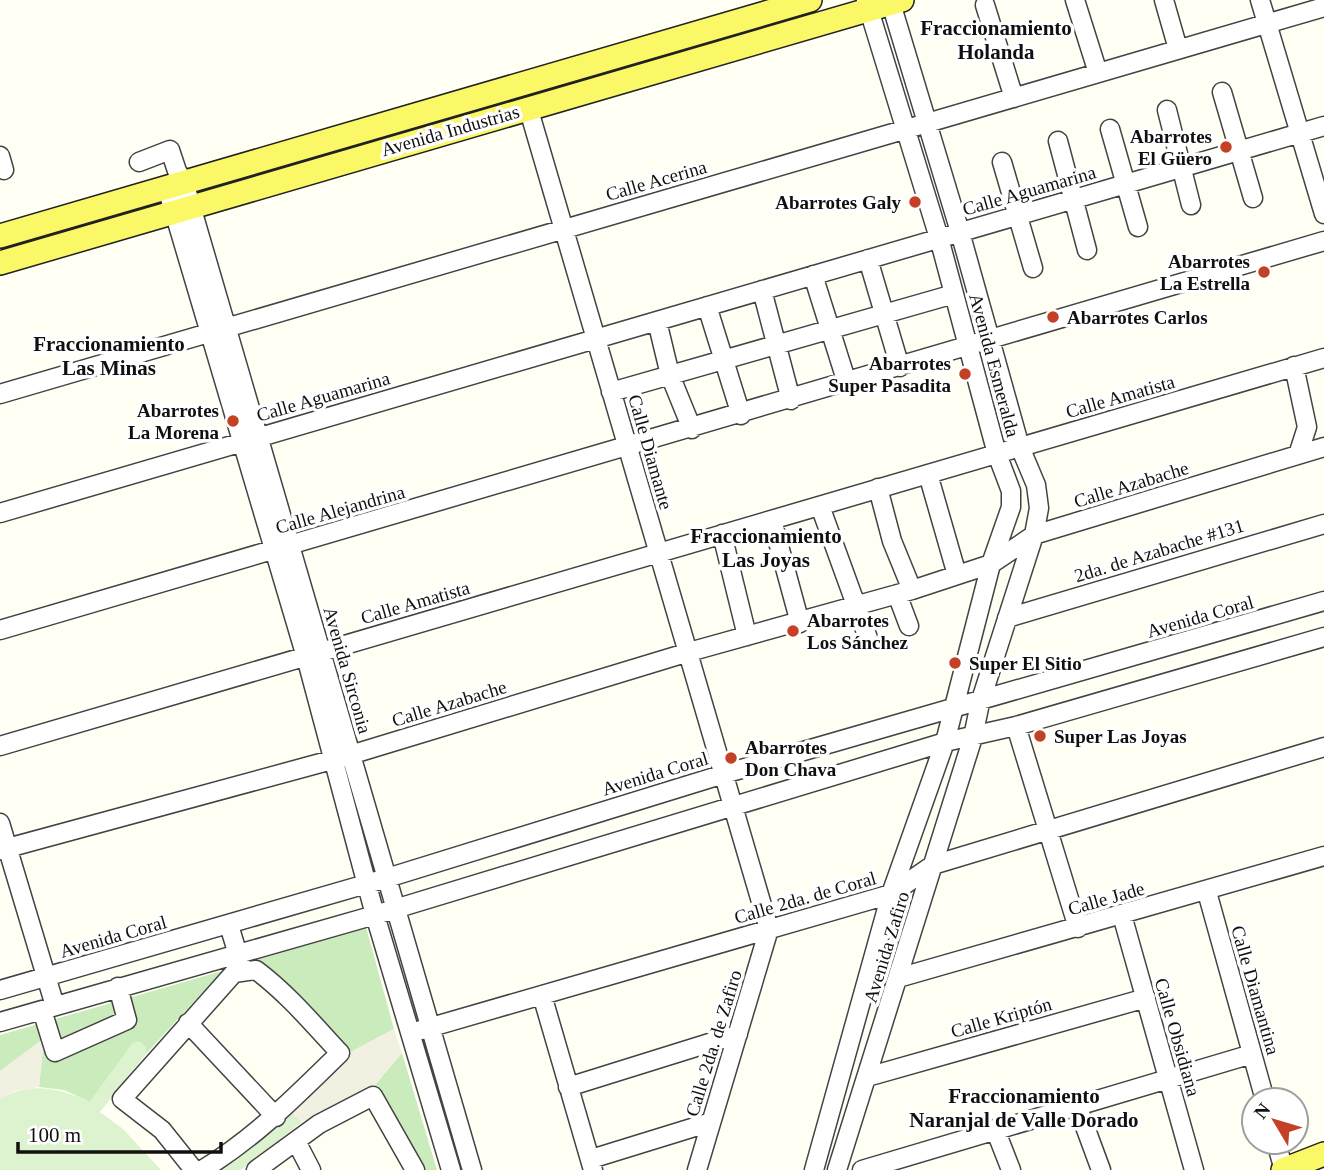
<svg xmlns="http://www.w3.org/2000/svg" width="1324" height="1170" viewBox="0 0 1324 1170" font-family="Georgia,serif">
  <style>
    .green { fill: #caebbc }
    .pitch { fill: #ddf2ce }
    .plaza { fill: #f1f0e1 }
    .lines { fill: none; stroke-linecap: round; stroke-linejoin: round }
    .minor-casing { stroke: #434343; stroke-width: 21 }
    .major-casing { stroke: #212121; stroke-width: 26 }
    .minor { stroke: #fff; stroke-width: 18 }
    .major { stroke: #fbf868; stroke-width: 23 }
    .poi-dot { fill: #c54024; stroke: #fff; stroke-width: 2.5 }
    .labels { text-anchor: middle; stroke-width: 7; stroke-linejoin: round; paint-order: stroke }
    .street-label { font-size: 19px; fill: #101010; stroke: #fff }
    .poi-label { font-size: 19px; font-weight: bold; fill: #101010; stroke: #fff; text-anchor: end }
    .neighbourhood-label { font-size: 21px; font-weight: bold; fill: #101010; stroke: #fff }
  </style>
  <rect width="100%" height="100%" fill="#fffff4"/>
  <!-- green -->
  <path class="green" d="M366,927L394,1029L347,1054L294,990L257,960Z
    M222,971L145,1055L146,1048L140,1042L133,1043L90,1102L64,1090L39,1087L44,1039L0,1071V1035Z
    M402,1053L437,1170H420L374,1086Z"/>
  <!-- pitch -->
  <path class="pitch" d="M140,1042L146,1048L145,1055L100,1112L123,1129L161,1170H0V1099C31,1081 59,1088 90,1102L133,1043Z
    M292,1112L302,1122L241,1170H213Z"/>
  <!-- plaza -->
  <path class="plaza" d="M394,1029L402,1053L374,1086L302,1122L292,1112L347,1054Z
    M44,1038L39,1087L15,1091L0,1099V1071Z"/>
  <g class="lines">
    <!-- minor casing -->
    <g class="minor-casing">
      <path id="minor" d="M1075,0L1098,73
        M1164,0L1178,49
        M1260,0L1324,214
        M985,5L1014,98
        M1222,92L1253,198
        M528,107L769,929L697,1170
        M1167,110L1191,205
        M1110,129L1138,227
        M1058,141L1087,250
        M0,156L4,170
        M139,162L170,150L177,171L184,182L472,1170
        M1002,162L1033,268
        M167,188L306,657L375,915L451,1170
        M868,259L900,367
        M813,275L847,383
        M762,290L791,400
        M707,306L741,415
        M657,321L670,375L692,429
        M1294,366L1307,427L1298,455
        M611,392L954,294
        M0,394L1324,7
        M928,474L957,575
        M878,488L892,541L912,590
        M820,506L868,638
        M0,513L1324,126
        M772,520L800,623
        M722,534L747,636
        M897,594L909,626
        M1007,618L1324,524
        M0,630L1324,241
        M1016,726L1078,928
        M0,746L1324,358
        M0,823L55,1006
        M0,850L350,755L689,652L912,590L991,564L1034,535L1324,447
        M1207,892L1265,1100
        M1122,915L1194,1170
        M898,978L1324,856
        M0,990L387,878L724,774L1324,601
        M542,995L593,1170
        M42,1010L55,1052L127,1020L118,987
        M0,1022L375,915L945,742L1016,726L1324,637
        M188,1023L276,1117
        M421,1030L891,894L933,865L1324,747
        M867,1077L1146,998
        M568,1087L738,1034
        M1077,1105L1101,1170
        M995,1129L1011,1170
        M296,1141L311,1170
        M1276,1142L1284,1170
        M591,1159L711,1122
        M194,1170L162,1130L122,1099L241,965L229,925
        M202,1170C255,1138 296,1096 340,1053C313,1024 288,994 256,970L234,973
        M256,1170L319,1124L373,1096L415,1170
        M814,1170L891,894L945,742L991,564L1011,507V491L997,454L939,238L866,0
        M837,1170L973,737L980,703L1034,535L1039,508L1036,485L1020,447L960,232L890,0
        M862,1170L1252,1054"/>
    </g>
    <!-- major casing -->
    <g class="major-casing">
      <path id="major" d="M0,236L810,0
        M0,263L902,0
        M1283,1170L1324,1154"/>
    </g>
    <!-- minor -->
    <use href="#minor" class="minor"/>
    <!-- major -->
    <use href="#major" class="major"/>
  </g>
  <!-- markers -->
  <g class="poi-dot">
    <circle cx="1226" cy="147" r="7"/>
    <circle cx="915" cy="202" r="7"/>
    <circle cx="1264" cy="272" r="7"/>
    <circle cx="1053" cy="317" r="7"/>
    <circle cx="965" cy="374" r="7"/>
    <circle cx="233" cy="421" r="7"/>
    <circle cx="793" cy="631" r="7"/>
    <circle cx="955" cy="663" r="7"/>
    <circle cx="1040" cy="736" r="7"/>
    <circle cx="731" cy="758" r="7"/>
  </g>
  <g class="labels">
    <!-- street labels -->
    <g class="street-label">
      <text transform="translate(450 130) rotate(-16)" y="7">Avenida Industrias</text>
      <text transform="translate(656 180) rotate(-16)" y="7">Calle Acerina</text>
      <text transform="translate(1029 190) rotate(-16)" y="7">Calle Aguamarina</text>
      <text transform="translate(995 365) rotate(75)" y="7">Avenida Esmeralda</text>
      <text transform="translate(323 396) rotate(-16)" y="7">Calle Aguamarina</text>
      <text transform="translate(1120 396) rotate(-16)" y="7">Calle Amatista</text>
      <text transform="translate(651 452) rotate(74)" y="7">Calle Diamante</text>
      <text transform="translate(1131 484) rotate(-17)" y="7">Calle Azabache</text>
      <text transform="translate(340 509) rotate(-16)" y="7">Calle Alejandrina</text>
      <text transform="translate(1159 550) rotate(-17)" y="7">2da. de Azabache #131</text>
      <text transform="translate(415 602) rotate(-16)" y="7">Calle Amatista</text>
      <text transform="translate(1200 616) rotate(-16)" y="7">Avenida Coral</text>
      <text transform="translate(348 670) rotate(74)" y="7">Avenida Sirconia</text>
      <text transform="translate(449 703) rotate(-17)" y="7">Calle Azabache</text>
      <text transform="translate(655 773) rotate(-17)" y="7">Avenida Coral</text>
      <text transform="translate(805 897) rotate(-16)" y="7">Calle 2da. de Coral</text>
      <text transform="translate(1106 898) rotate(-16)" y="7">Calle Jade</text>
      <text transform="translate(113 936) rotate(-16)" y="7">Avenida Coral</text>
      <text transform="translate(886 947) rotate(-73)" y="7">Avenida Zafiro</text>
      <text transform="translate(1256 990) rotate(74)" y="7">Calle Diamantina</text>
      <text transform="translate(1001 1017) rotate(-16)" y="7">Calle Kriptón</text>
      <text transform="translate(1178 1037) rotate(74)" y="7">Calle Obsidiana</text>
      <text transform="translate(713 1043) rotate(-73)" y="7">Calle 2da. de Zafiro</text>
    </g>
    <!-- poi labels -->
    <g class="poi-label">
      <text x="1212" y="143">Abarrotes<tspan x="1212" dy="22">El Güero</tspan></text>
      <text x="901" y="209">Abarrotes Galy</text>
      <text x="1250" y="268">Abarrotes<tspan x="1250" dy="22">La Estrella</tspan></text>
      <text x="1067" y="324" text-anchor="start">Abarrotes Carlos</text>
      <text x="951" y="370">Abarrotes<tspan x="951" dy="22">Super Pasadita</tspan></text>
      <text x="219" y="417">Abarrotes<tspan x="219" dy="22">La Morena</tspan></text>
      <text x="807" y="627" text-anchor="start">Abarrotes<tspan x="807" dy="22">Los Sánchez</tspan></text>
      <text x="969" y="670" text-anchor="start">Super El Sitio</text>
      <text x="1054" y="743" text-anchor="start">Super Las Joyas</text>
      <text x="745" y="754" text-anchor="start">Abarrotes<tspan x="745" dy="22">Don Chava</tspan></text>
    </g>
    <!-- neighbourhood labels -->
    <g class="neighbourhood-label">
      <text x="996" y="35">Fraccionamiento<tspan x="996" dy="24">Holanda</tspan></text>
      <text x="109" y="351">Fraccionamiento<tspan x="109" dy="24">Las Minas</tspan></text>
      <text x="766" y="543">Fraccionamiento<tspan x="766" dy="24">Las Joyas</tspan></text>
      <text x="1024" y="1103">Fraccionamiento<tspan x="1024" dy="24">Naranjal de Valle Dorado</tspan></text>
    </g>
  </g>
  <!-- north arrow -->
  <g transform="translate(1275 1121) rotate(308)"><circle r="33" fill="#ffffff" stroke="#9f9f9f" stroke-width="2"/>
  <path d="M0-5L12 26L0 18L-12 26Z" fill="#c54024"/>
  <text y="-10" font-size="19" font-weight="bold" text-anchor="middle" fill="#101010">N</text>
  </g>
  <!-- scale -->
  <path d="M18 1142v10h203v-10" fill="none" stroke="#101010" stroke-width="3.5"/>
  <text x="28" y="1142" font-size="21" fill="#101010" stroke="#ffffff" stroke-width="5" paint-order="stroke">100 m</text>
</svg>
